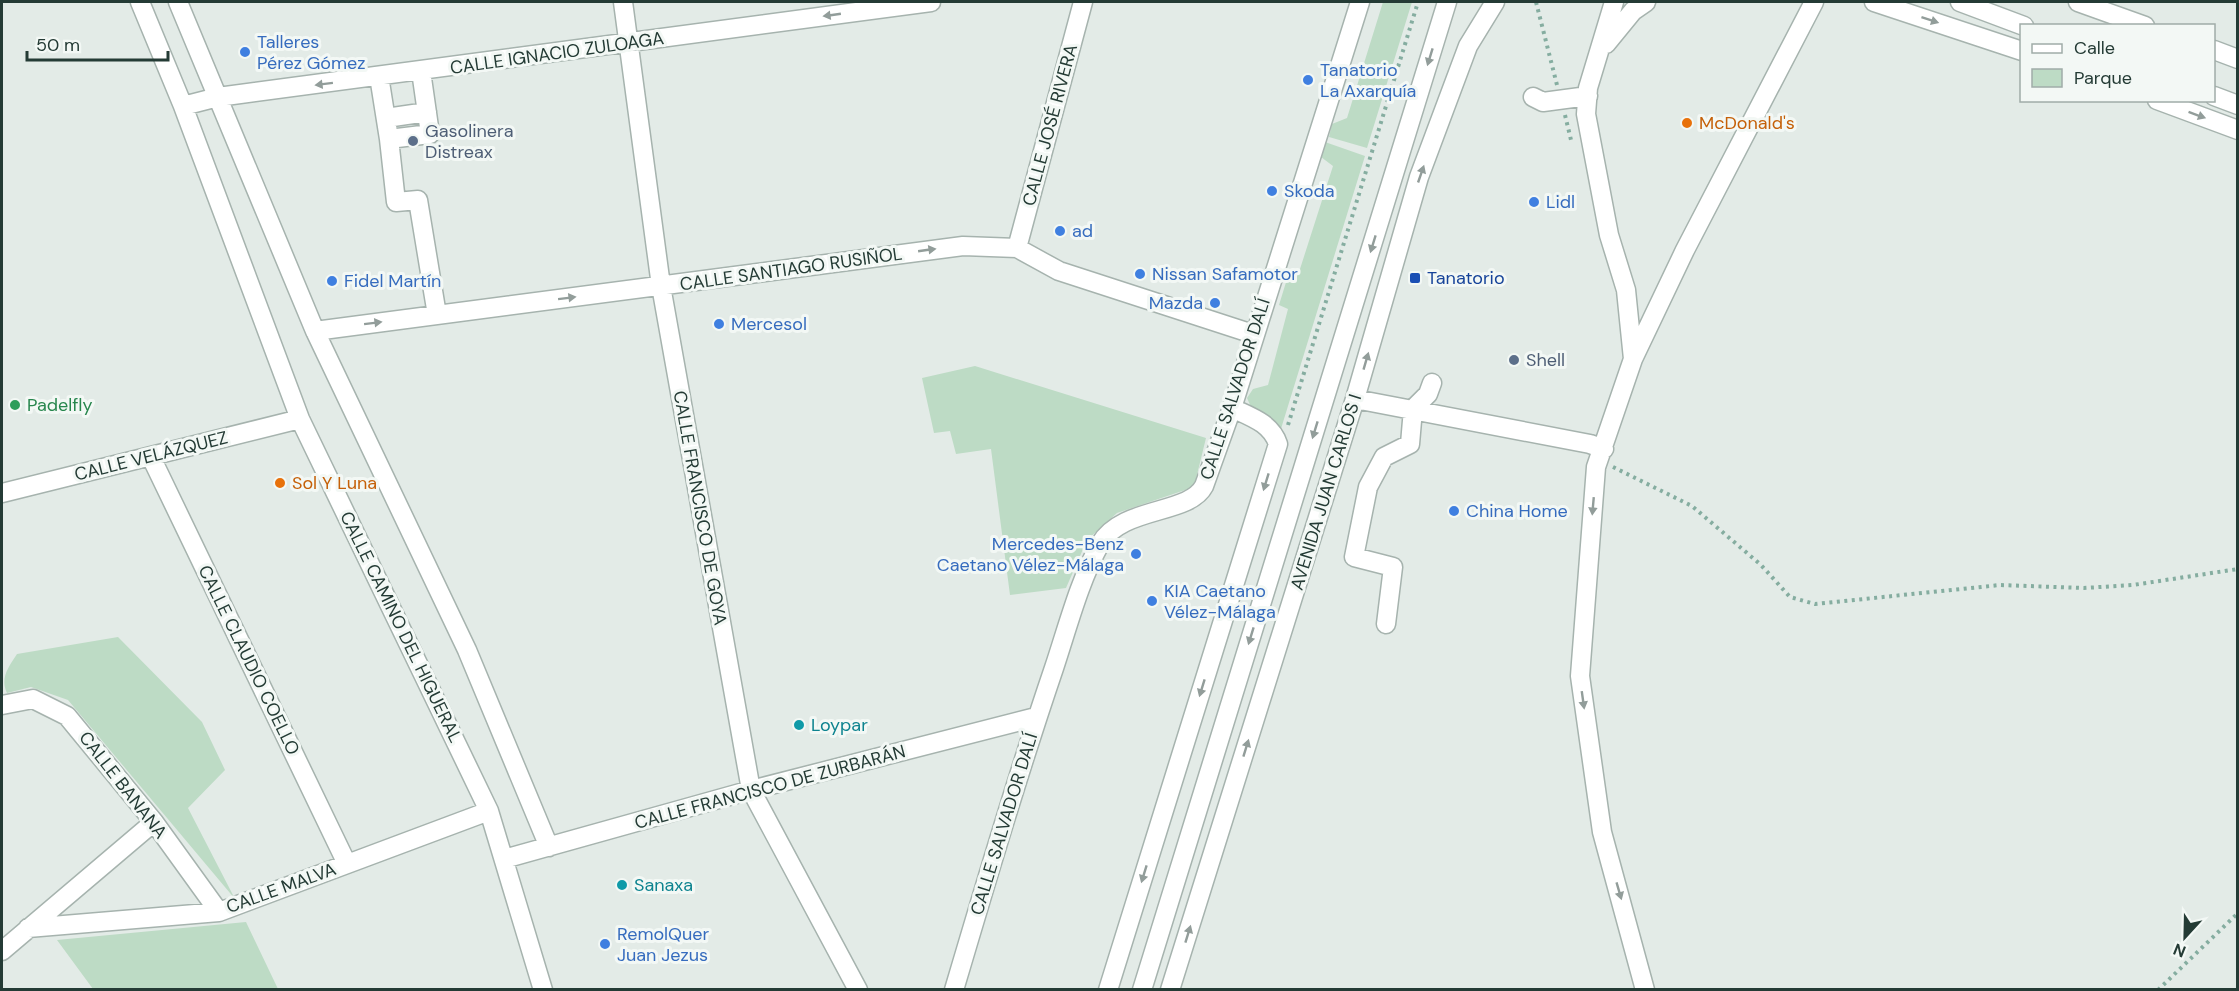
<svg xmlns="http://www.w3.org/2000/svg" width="2239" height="991" viewBox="0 0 2239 991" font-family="'DM Sans',sans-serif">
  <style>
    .green { fill: #bddbc5 }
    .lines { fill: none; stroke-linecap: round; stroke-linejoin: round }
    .minor-casing { stroke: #a6b3ae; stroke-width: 21 }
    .path { stroke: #85ada0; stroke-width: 4; stroke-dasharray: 3 4.5; stroke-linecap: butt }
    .minor { stroke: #fff; stroke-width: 18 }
    .oneway { fill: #929d9a }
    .shop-dot { fill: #3f7fe0; stroke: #f3f8f5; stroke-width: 2 }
    .food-dot { fill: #e8710a; stroke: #f3f8f5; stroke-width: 2 }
    .service-dot { fill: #5c6f8a; stroke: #f3f8f5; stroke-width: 2 }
    .transit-dot { fill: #1a4fb4; stroke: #f3f8f5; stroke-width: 2 }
    .leisure-dot { fill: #2e9e5b; stroke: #f3f8f5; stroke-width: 2 }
    .culture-dot { fill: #0f9aa8; stroke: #f3f8f5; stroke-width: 2 }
    .labels { text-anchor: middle; stroke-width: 6; stroke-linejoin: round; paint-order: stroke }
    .shop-label { font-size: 18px; fill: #366cbe; stroke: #f3f8f5; text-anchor: start }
    .street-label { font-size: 18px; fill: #243b35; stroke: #f3f8f5 }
    .food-label { font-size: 18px; fill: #c56008; stroke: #f3f8f5; text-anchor: start }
    .service-label { font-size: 18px; fill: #4e5e75; stroke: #f3f8f5; text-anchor: start }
    .transit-label { font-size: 18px; fill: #164399; stroke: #f3f8f5; text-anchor: start }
    .leisure-label { font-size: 18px; fill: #27864d; stroke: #f3f8f5; text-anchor: start }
    .culture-label { font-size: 18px; fill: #0d838f; stroke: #f3f8f5; text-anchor: start }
  </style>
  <rect width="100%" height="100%" fill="#e3ebe7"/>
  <!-- green -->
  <path class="green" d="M1383,2H1412L1367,148L1329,137L1332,124L1347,118Z
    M1325,142L1365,156L1280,432L1265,414L1251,407L1247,398L1253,389L1268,385L1288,309L1279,305L1287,279L1300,269L1333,166L1321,157Z
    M975,366L1206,438L1194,487L1117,513L1087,540L1066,588L1010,595L991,449L956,454L950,431L934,433L922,378Z
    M118,637L202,722L225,770L188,808L235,899L68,700L31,687L7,693C0,678 8,668 17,654Z
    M246,922L278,989H93L57,940Z"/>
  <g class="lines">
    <!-- minor casing -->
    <g class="minor-casing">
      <path id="minor" d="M140,2L183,106L300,419L489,811L543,990
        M178,2L315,331L467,650L549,847
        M623,2L661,286L751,790L858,990
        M1614,2L1588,88L1586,114L1609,235L1626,290L1633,359
        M1874,2L2022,51
        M1960,2L2024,26
        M2078,2L2145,26
        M1606,44L1633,11L1646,2
        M2214,50L2238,59
        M379,76L389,139L430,134L421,71
        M2214,96L2238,105
        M1533,97L1543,102L1588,96
        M2157,100L2238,130
        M183,106L218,97L931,2
        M386,118L427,112
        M389,139L396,202L418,200L437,315
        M1017,248L1083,2
        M315,331L963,246L1017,248L1059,271L1253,334
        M1355,399L1590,444L1604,449
        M151,457L347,864
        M2,493L300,419
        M1386,624L1393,567L1354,557L1368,487L1384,457L1410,444L1413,409L1428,394L1432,383
        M2,705L33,699L67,716L154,822L219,912
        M504,859L751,790L1036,717
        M28,928L219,912L489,811
        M2,951L154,822
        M954,990C986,882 1018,774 1054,668C1068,626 1079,582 1100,544C1122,506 1189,515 1204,486L1232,408L1360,2
        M1108,990L1278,444C1271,423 1251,417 1232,408
        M1142,990L1447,2
        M1170,990L1355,399L1419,177L1468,46L1495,2
        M1645,990L1602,832L1580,676L1596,467L1633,359L1685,250L1814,2"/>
    </g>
    <!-- path -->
    <path class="path" d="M1536,2L1557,85
      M1565,115L1571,140
      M1288,425L1418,2
      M1613,467L1692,506L1761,565L1790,597L1815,604L2000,585L2084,588L2133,585L2238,569
      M2158,990L2238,913"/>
    <!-- minor -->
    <use href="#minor" class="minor"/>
  </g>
  <!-- one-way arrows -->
  <defs><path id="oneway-solid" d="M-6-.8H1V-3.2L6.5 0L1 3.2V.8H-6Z" transform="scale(1.5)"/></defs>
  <g class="oneway">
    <use href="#oneway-solid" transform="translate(832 15) rotate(172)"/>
    <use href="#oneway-solid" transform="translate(1930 20) rotate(18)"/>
    <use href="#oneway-solid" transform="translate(1430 57) rotate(107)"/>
    <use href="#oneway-solid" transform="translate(324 84) rotate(173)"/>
    <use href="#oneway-solid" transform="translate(2197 115) rotate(20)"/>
    <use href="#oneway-solid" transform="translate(1421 174) rotate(-71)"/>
    <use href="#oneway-solid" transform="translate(1373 244) rotate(107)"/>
    <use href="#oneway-solid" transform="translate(927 250) rotate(-8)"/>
    <use href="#oneway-solid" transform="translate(567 298) rotate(-7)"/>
    <use href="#oneway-solid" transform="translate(373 323) rotate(-7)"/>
    <use href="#oneway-solid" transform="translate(1366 361) rotate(-74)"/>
    <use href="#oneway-solid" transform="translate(1315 430) rotate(107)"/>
    <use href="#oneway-solid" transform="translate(1266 482) rotate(107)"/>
    <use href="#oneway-solid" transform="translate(1593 506) rotate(95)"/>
    <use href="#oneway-solid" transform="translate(1251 636) rotate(107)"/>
    <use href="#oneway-solid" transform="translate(1202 688) rotate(107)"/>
    <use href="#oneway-solid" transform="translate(1583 700) rotate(82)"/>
    <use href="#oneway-solid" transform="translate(1246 748) rotate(-73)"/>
    <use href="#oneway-solid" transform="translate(1144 874) rotate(107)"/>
    <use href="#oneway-solid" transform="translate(1619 891) rotate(74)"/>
    <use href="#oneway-solid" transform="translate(1188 934) rotate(-73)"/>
  </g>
  <!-- markers -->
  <g class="shop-dot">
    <circle cx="245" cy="52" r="6"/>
    <circle cx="1308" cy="80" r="6"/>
    <circle cx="1272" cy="191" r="6"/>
    <circle cx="1534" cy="202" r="6"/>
    <circle cx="1060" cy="231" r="6"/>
    <circle cx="1140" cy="274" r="6"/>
    <circle cx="332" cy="281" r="6"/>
    <circle cx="1215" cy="303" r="6"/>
    <circle cx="719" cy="324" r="6"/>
    <circle cx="1454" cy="511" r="6"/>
    <circle cx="1136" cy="554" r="6"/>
    <circle cx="1152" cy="601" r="6"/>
    <circle cx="605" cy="944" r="6"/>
  </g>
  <g class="food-dot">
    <circle cx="1687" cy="123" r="6"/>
    <circle cx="280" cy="483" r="6"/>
  </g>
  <g class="service-dot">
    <circle cx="413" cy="141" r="6"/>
    <circle cx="1514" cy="360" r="6"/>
  </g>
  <rect class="transit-dot" x="1409" y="272" width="12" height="12" rx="3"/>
  <circle class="leisure-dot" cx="15" cy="405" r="6"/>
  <g class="culture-dot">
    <circle cx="799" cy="725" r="6"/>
    <circle cx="622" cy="885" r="6"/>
  </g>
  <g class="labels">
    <!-- shop labels -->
    <g class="shop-label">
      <text x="257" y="48">Talleres<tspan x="257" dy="21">Pérez Gómez</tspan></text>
      <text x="1320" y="76">Tanatorio<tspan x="1320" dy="21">La Axarquía</tspan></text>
      <text x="1284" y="197">Skoda</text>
      <text x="1546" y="208">Lidl</text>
      <text x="1072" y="237">ad</text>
      <text x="1152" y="280">Nissan Safamotor</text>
      <text x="344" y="287">Fidel Martín</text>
      <text x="1203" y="309" text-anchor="end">Mazda</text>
      <text x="731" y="330">Mercesol</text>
      <text x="1466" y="517">China Home</text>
      <text x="1124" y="550" text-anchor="end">Mercedes-Benz<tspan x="1124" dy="21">Caetano Vélez-Málaga</tspan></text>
      <text x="1164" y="597">KIA Caetano<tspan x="1164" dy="21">Vélez-Málaga</tspan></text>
      <text x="617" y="940">RemolQuer<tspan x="617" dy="21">Juan Jezus</tspan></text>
    </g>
    <!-- street labels -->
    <g class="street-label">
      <text transform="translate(557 53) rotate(-8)" y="6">CALLE IGNACIO ZULOAGA</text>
      <text transform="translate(1050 125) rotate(-75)" y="6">CALLE JOSÉ RIVERA</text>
      <text transform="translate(791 269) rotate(-8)" y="6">CALLE SANTIAGO RUSIÑOL</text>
      <text transform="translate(1235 389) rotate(-72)" y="6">CALLE SALVADOR DALÍ</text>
      <text transform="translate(151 456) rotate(-14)" y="6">CALLE VELÁZQUEZ</text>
      <text transform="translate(1326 492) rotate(-73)" y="6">AVENIDA JUAN CARLOS I</text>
      <text transform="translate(700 508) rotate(80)" y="6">CALLE FRANCISCO DE GOYA</text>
      <text transform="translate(401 627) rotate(64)" y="6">CALLE CAMINO DEL HIGUERAL</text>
      <text transform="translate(249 660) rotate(64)" y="6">CALLE CLAUDIO COELLO</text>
      <text transform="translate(123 785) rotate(52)" y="6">CALLE BANANA</text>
      <text transform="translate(770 787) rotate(-15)" y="6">CALLE FRANCISCO DE ZURBARÁN</text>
      <text transform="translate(1004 824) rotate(-73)" y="6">CALLE SALVADOR DALÍ</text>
      <text transform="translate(281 888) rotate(-20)" y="6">CALLE MALVA</text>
    </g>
    <!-- food labels -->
    <g class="food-label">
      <text x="1699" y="129">McDonald's</text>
      <text x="292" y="489">Sol Y Luna</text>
    </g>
    <!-- service labels -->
    <g class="service-label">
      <text x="425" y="137">Gasolinera<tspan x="425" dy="21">Distreax</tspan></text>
      <text x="1526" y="366">Shell</text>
    </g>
    <!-- transit labels -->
    <g class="transit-label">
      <text x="1427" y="284">Tanatorio</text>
    </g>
    <!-- leisure labels -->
    <g class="leisure-label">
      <text x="27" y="411">Padelfly</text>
    </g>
    <!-- culture labels -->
    <g class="culture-label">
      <text x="811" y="731">Loypar</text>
      <text x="634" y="891">Sanaxa</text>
    </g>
  </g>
  <!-- border -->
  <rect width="2239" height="991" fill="none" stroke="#243b35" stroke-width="6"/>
  <!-- legend -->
  <rect x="2020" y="24" width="195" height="78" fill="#f3f8f5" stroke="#a0aca8" stroke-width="1.5"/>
  <rect x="2032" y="44" width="30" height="9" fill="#ffffff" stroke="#a0aca8" stroke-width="1.5"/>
  <text x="2074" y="54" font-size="18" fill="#243b35">Calle</text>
  <rect x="2032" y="69" width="30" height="18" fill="#bddbc5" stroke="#a0aca8" stroke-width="1.5"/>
  <text x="2074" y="84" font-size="18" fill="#243b35">Parque</text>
  <!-- north arrow -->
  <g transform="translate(2185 937) rotate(202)" stroke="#f3f8f5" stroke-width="4.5" paint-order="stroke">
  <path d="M0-4.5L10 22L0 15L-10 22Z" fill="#243b35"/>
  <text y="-9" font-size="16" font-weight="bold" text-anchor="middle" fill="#243b35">N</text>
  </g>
  <!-- scale -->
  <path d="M27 51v9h141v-9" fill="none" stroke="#243b35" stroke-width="3"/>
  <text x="36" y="51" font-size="18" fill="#243b35" stroke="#f3f8f5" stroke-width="4.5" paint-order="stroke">50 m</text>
</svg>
